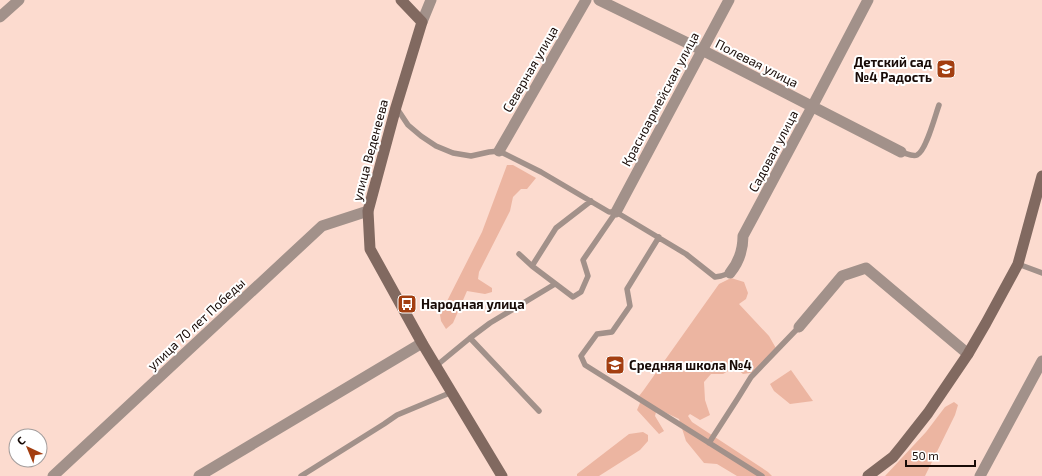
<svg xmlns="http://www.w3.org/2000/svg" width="1042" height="476" viewBox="0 0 1042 476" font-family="'Exo 2',sans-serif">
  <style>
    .green { fill: #ecb5a1 }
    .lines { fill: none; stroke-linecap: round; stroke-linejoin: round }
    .service { stroke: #a2918a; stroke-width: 5.5 }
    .minor { stroke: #a2918a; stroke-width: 11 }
    .secondary { stroke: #816960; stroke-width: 11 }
    .labels { text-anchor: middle; stroke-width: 4; stroke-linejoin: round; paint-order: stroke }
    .poi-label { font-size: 13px; font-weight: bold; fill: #180b07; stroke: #fff; text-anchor: start }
    .street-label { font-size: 13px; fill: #180b07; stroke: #fff }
  </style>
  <rect width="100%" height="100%" fill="#fcdbcf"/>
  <!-- green -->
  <path class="green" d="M507,165H513L536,178L527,189H521L513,197L510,211L479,272L478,279L492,288V292L485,294L467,291L453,323L446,329L441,321L440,315L482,232Z
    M731,278L744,282L748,293L746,299L739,304L769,336L777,350L757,372L743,374L735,367L723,374H711L704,382L705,400L710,415L700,420L690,414L688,416L692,422L768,472L772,476H737L717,464L704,463L686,441L679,419L660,410L656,412L655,416L664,431L659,434L637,410L640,403L639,396L643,391L719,284Z
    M791,370L813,401L790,404L774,391L770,384Z
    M954,402L958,405L955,415L925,476H885L926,432L945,407Z
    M643,432L648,435V441L640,450L599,476H577V474L629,434Z"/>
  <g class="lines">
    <!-- service -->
    <path class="service" d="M396,107L408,125L421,136L436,146L453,153L471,156L489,152L499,151L541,172L609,212H616L686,254L715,277L721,276L730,273
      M901,152C906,153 912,157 917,155C926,151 935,116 939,105
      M659,237L627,289L630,306L612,332L597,334L581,356L585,365L762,476
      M519,254L532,266L573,297L581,292L588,276L583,260L616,212
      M1018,264L1042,273
      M532,266L556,228L591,201
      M470,338L490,323L555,284
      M436,366L470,338L539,411
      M709,443L738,398L751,377L799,327
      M301,476L384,424L397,415L452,392"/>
    <!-- minor -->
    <path class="minor" d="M599,0L702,50L901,152
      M0,17L19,0
      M422,22L431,0
      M499,151L586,0
      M616,212L729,0
      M730,273C739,262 743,251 743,236L812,107L868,0
      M799,327L842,276L866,268L968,354
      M53,476L322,226L368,211
      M199,476L422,343
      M980,476L1042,361"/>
    <!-- secondary -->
    <path class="secondary" d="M401,0L422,22L396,107L368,211L370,249L422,343L502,476
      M868,476L893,457L902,446L928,413L968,354L986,323L1018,264L1042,176"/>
  </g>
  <!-- icons -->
  <defs>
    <g id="school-square" transform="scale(1)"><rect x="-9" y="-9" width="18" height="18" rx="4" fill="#a33e10" stroke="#fff"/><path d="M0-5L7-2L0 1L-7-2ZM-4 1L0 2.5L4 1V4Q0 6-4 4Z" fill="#fff"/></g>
    <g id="bus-square" transform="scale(1)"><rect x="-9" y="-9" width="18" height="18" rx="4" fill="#a33e10" stroke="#fff"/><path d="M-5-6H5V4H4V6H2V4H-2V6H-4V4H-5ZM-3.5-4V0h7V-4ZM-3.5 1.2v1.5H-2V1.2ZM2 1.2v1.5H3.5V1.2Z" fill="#fff"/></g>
  </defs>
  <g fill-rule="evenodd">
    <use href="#school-square" x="946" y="69"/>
    <use href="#bus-square" x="407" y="304"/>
    <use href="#school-square" x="615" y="365"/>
  </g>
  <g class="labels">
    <!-- poi labels -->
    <g class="poi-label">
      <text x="932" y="67" text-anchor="end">Детский сад<tspan x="932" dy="15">№4 Радость</tspan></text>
      <text x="421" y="309">Народная улица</text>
      <text x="629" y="370">Средняя школа №4</text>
    </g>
    <!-- street labels -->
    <g class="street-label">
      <text transform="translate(757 63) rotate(27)" y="5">Полевая улица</text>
      <text transform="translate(530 69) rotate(-60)" y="5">Северная улица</text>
      <text transform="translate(660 99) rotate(-62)" y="5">Красноармейская улица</text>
      <text transform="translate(370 150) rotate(-75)" y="5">улица Веденеева</text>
      <text transform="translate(773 151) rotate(-62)" y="5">Садовая улица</text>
      <text transform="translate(196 324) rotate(-43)" y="5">улица 70 лет Победы</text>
    </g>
  </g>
  <!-- north arrow -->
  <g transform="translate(28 448) rotate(316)"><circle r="19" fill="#ffffff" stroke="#a39d9c"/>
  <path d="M0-3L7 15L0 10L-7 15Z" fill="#a33e10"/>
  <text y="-6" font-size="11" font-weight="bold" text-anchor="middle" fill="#180b07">С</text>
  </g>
  <!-- scale -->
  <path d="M906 460v6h69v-6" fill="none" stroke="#180b07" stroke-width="2"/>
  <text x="912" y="460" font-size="12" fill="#180b07" stroke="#ffffff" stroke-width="3" paint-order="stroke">50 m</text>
</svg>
